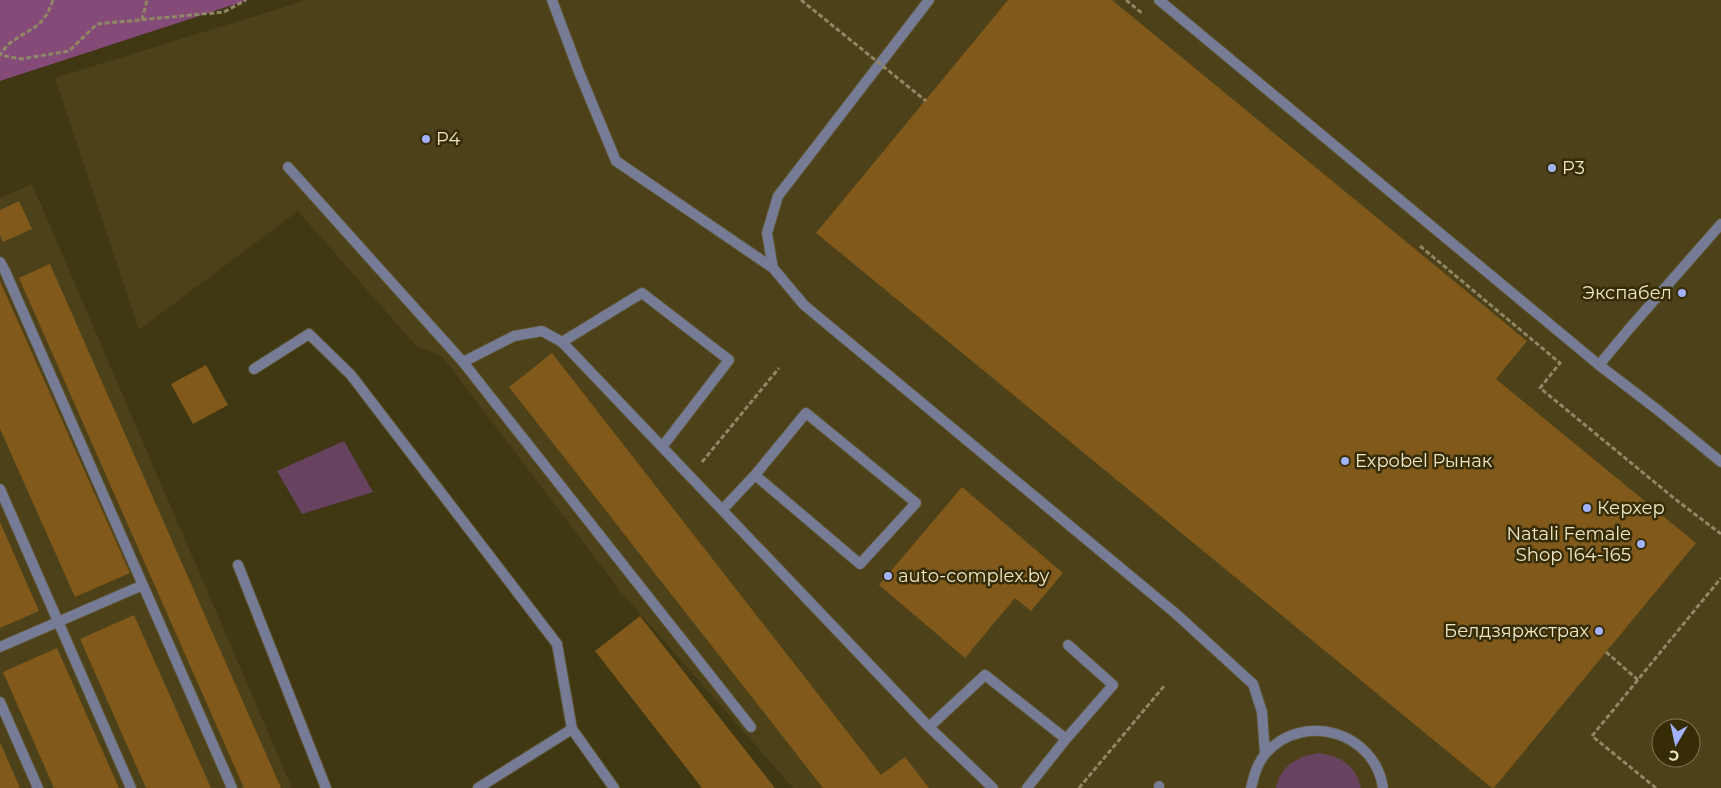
<svg xmlns="http://www.w3.org/2000/svg" width="1721" height="788" viewBox="0 0 1721 788" font-family="Montserrat,sans-serif">
  <style>
    .built { fill: #4c4118; fill-rule: evenodd }
    .green { fill: #67435f }
    .forest { fill: #844a78 }
    .building { fill: #80591b }
    .lines { fill: none; stroke-linecap: round; stroke-linejoin: round }
    .service-casing { stroke: #5c532f; stroke-width: 12 }
    .path { stroke: #908764; stroke-width: 3; stroke-dasharray: 5 2.5; stroke-linecap: butt }
    .service { stroke: #767c96; stroke-width: 10 }
    .path-bridge { stroke: #908764; stroke-width: 3; stroke-dasharray: 5 2.5; stroke-linecap: butt }
    .poi-dot { fill: #a3b2fc; stroke: #362d07; stroke-width: 2 }
    .labels { text-anchor: middle; stroke-width: 5; stroke-linejoin: round; paint-order: stroke }
    .poi-label { font-size: 18px; fill: #efe7c5; stroke: #362d07; text-anchor: start }
  </style>
  <rect width="100%" height="100%" fill="#403713"/>
  <!-- built -->
  <path class="built" d="M307,0H1721V788H793L621,592L442,356L416,346L298,211L139,330L55,78ZM1661,728H1691V758H1661Z
    M32,184L292,788H0V198Z"/>
  <!-- green -->
  <path class="green" d="M344,441L373,492L302,514L277,471Z
    M1319,753C1340,756 1357,766 1361,788H1276C1280,766 1298,756 1319,753Z"/>
  <!-- forest -->
  <path class="forest" d="M0,0H248L0,81Z"/>
  <!-- building -->
  <path class="building" d="M1008,0H1112L1527,341L1496,379L1696,543L1494,788H1492L816,233Z
    M19,201L32,229L3,242L0,235V210Z
    M50,264L281,788H244L19,278Z
    M0,281L130,573L75,597L0,429Z
    M552,353L881,775L905,757L929,788H823L509,387Z
    M206,365L228,405L193,424L171,384Z
    M962,487L1063,573L1031,611L1015,598L965,658L879,585Z
    M0,522L39,611L0,628Z
    M134,615L211,788H146L80,639Z
    M640,616L775,788H702L595,651Z
    M57,648L119,788H54L3,672Z
    M0,742L20,788H0Z"/>
  <g class="lines">
    <!-- service casing -->
    <g class="service-casing">
      <path id="service" d="M552,0L579,72L616,161L773,268L804,305L1175,613L1253,684L1262,712L1265,754
        M1159,0L1599,365L1659,411L1721,462
        M288,167L463,362L514,336L542,331L562,342L929,727L993,788
        M0,262L5,271L232,788
        M773,268L767,233L778,196L929,0
        M562,342L642,293L729,360L662,447
        M463,362L751,727
        M1599,365L1629,329L1721,224
        M254,369L309,334L351,375L557,644L572,729L614,788
        M0,489L131,788
        M722,510L755,475L806,413L916,503L860,564L755,475
        M238,565L326,788
        M0,647L143,585
        M0,702L38,788
        M929,727L985,675L1066,739L1027,788
        M1066,739L1113,685L1068,645
        M1159,786V788
        M478,788L572,729
        M1251,788C1254,776 1257,763 1266,753C1304,711 1375,732 1383,788"/>
    </g>
    <!-- path -->
    <path class="path" d="M53,0C44,28 30,28 10,43C6,46 3,51 0,55L21,59L69,51L97,24L224,12L246,0
      M1126,0L1143,14
      M142,20L147,0
      M1420,246L1560,363L1540,388L1675,499L1721,534
      M702,462L779,368
      M1606,652L1638,680
      M1079,788L1165,685
      M1656,788L1592,736L1721,578"/>
    <!-- service -->
    <use href="#service" class="service"/>
    <!-- path-bridge -->
    <path class="path-bridge" d="M801,0L926,101"/>
  </g>
  <!-- markers -->
  <g class="poi-dot">
    <circle cx="426" cy="139" r="5"/>
    <circle cx="1552" cy="168" r="5"/>
    <circle cx="1682" cy="293" r="5"/>
    <circle cx="1345" cy="461" r="5"/>
    <circle cx="1587" cy="508" r="5"/>
    <circle cx="1641" cy="544" r="5"/>
    <circle cx="888" cy="576" r="5"/>
    <circle cx="1599" cy="631" r="5"/>
  </g>
  <g class="labels">
    <!-- poi labels -->
    <g class="poi-label">
      <text x="436" y="145">P4</text>
      <text x="1562" y="174">P3</text>
      <text x="1672" y="299" text-anchor="end">Экспабел</text>
      <text x="1355" y="467">Expobel Рынак</text>
      <text x="1597" y="514">Керхер</text>
      <text x="1631" y="540" text-anchor="end">Natali Female<tspan x="1631" dy="21">Shop 164-165</tspan></text>
      <text x="898" y="582">auto-complex.by</text>
      <text x="1589" y="637" text-anchor="end">Белдзяржстрах</text>
    </g>
  </g>
  <!-- north arrow -->
  <g transform="translate(1676 743) rotate(189)"><circle r="24" fill="#362d07" stroke="#807753"/>
  <path d="M0-4L9 19L0 12L-9 19Z" fill="#a3b2fc"/>
  <text y="-8" font-size="14" font-weight="bold" text-anchor="middle" fill="#efe7c5">С</text>
  </g>
</svg>
